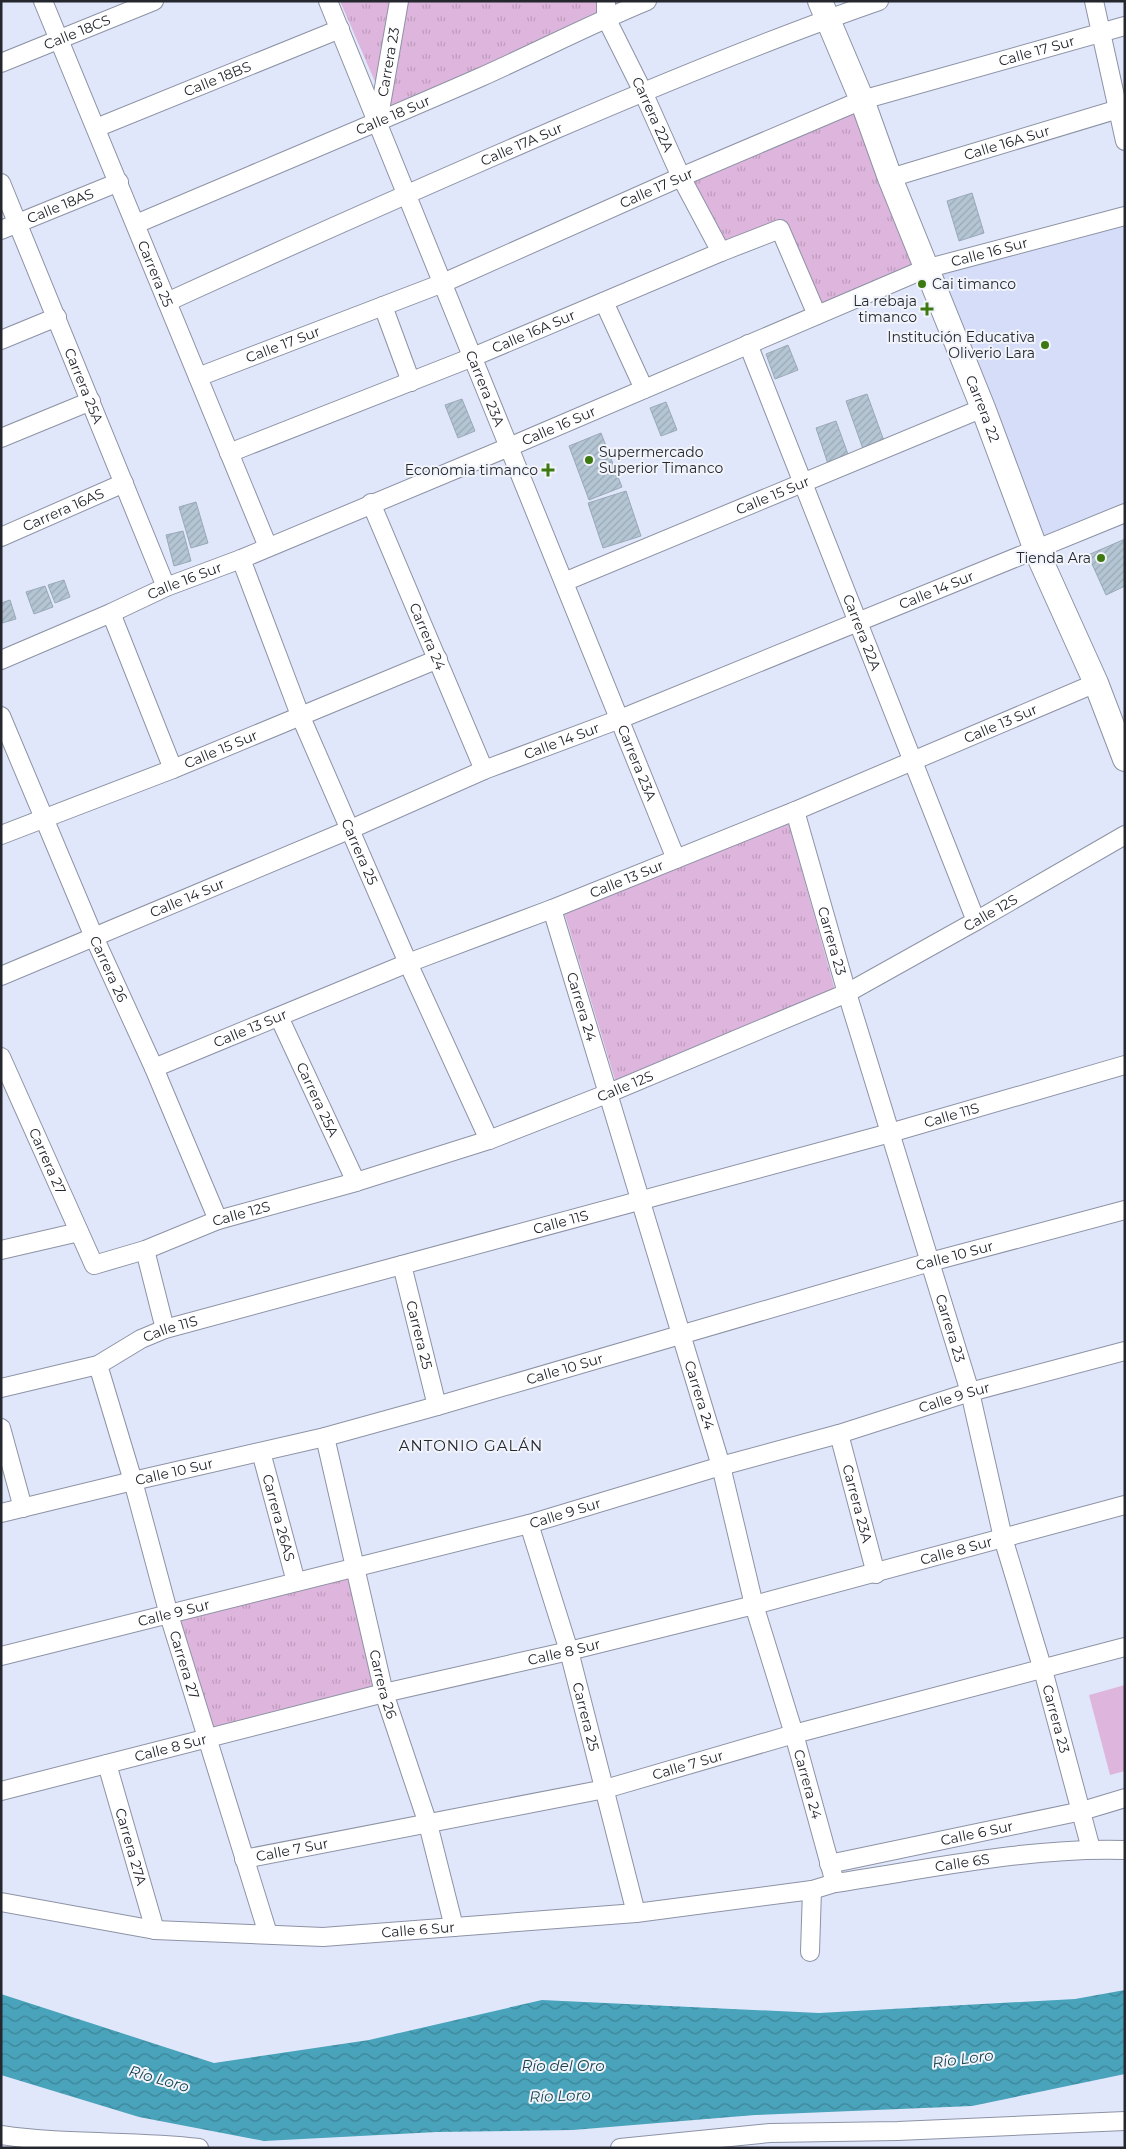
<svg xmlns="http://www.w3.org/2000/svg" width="1126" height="2149" viewBox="0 0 1126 2149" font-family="Montserrat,sans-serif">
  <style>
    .built { fill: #d5ddf8 }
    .green { fill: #deb5dc }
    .park { fill: url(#park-tufts) }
    .water { fill: url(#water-waves) }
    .building { fill: url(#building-hatch); stroke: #99a9b7 }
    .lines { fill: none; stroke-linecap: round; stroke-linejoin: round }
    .street-casing { stroke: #8d93a5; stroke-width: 20 }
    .secondary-casing { stroke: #8d93a5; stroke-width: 26 }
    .street { stroke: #fff; stroke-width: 18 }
    .secondary { stroke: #fff; stroke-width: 24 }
    .poi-dot { fill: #3d7810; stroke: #f2f4fc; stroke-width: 2 }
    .labels { text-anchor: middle; stroke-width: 4; stroke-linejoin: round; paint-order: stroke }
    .street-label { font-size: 14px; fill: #25272e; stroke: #f2f4fc }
    .poi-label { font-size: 14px; fill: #25272e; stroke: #f2f4fc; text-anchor: end }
    .neighbourhood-label { font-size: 15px; letter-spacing: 1px; fill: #25272e; stroke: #f2f4fc }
    .water-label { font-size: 15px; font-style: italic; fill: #1b444f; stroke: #f2f4fc }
  </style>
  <defs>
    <pattern id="park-tufts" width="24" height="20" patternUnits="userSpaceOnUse" patternTransform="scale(1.25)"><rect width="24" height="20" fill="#deb5dc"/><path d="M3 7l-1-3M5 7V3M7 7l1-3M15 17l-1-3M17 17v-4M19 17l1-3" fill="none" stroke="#be9cbd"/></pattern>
    <pattern id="water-waves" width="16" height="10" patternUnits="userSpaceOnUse" patternTransform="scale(1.25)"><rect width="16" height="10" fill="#49a3bb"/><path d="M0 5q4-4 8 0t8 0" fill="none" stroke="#3d8598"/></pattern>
    <pattern id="building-hatch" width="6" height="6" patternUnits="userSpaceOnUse" patternTransform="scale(1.25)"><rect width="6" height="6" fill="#b4c5d3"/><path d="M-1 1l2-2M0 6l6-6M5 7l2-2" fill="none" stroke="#9ba9b5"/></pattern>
  </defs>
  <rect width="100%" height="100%" fill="#e1e7fb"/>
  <!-- built -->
  <path class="built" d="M1125,224V509L1043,542L938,274Z"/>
  <!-- green -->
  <path class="green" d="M1125,1685V1771L1110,1775L1089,1695Z"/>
  <!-- park -->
  <path class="park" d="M340,1H638L389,114Z
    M860,106L920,266L817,310L785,224L724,244L688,179Z
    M788,821L835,990L616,1083L564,912Z
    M355,1567L384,1693L208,1738L169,1615Z"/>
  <!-- water -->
  <path class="water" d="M1125,1990V2074L972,2106L755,2115L573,2130L437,2132L264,2141L139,2117L1,2075V1994L214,2063L369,2040L542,2000L819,2013L1075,1999Z"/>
  <!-- building -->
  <path class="building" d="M972,193L984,233L959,241L947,201Z
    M788,345L798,370L775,379L766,354Z
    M867,394L884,441L863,449L846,401Z
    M462,399L475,431L458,438L445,405Z
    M666,402L677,430L661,436L650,408Z
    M836,421L849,457L828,464L816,428Z
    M601,433L622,487L589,500L569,446Z
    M626,491L641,536L603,548L588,503Z
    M196,502L208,543L191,548L179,507Z
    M183,531L191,561L174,566L166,535Z
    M1125,539V586L1106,595L1088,555Z
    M64,580L70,597L55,603L48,585Z
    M45,586L53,607L34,614L26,592Z
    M10,600L16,619L2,623L1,603Z"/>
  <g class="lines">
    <!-- street casing -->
    <g class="street-casing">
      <g id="street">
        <path id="s1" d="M43,1L268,547"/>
        <path id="s2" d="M328,1L676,859"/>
        <path id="s3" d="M606,1V18L643,92L681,177L721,252"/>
        <path d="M1094,1L1125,141"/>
        <path id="s4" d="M1,63L154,1"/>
        <path id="s5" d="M378,122L399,1"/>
        <path id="s6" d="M96,128L340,29"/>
        <path id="s7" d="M890,178L1125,107"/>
        <path id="s8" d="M1,183L166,587"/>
        <path id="s9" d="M136,224C251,175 367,127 481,77C537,52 591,24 647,1"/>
        <path id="s10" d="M1,230L119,182"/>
        <path id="s11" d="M167,302C296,243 425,186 554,130C661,84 769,39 879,1"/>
        <path d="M604,302L644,389"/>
        <path d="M383,306L411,382"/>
        <path d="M1,340L57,317"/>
        <path id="s12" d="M748,344L976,921"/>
        <path id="s13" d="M198,377L443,283L681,177L862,100L1125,26"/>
        <path d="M1,438L91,401"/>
        <path id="s14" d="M229,453L473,357L721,252L780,229L817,315"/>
        <path id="s15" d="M371,503L484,770"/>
        <path id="s16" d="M1,537L124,483"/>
        <path id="s17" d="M241,559L300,715L408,963L489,1140"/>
        <path id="s18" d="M564,582L983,408"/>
        <path d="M111,613L173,769"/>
        <path id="s19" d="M1,660L111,613L166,587L241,559L509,447L925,269L1125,216"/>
        <path id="s20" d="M1,716L94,937L154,1068L218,1220"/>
        <path id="s21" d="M795,811L847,993L970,1392L1003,1538L1043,1670L1091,1849"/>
        <path id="s22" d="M1,835L173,769L438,659"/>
        <path id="s23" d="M552,909L721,1466L754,1605L794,1734L835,1883"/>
        <path id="s24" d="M1,976L351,829L484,770L620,719L1125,513"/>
        <path id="s25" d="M279,1017L356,1182"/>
        <path id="s26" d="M1,1057L94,1265L145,1250L218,1220L356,1182L489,1140L609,1093L847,993L976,921L1125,835"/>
        <path id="s27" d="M154,1068L408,963L552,909L795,811L1096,683"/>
        <path d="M1,1250L79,1232"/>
        <path d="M145,1250L165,1329"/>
        <path id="s28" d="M402,1265L437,1406"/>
        <path id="s29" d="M98,1365L133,1481L169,1615L268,1934"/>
        <path id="s30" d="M1,1388L98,1365L141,1339L165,1329L890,1133L1125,1065"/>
        <path d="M1,1428L23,1508"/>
        <path id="s31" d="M839,1434L876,1574"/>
        <path id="s32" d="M325,1437L384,1693L428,1824L454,1927"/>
        <path id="s33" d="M261,1452L296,1582"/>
        <path id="s34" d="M1,1513L133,1481L325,1437L437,1406L930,1262L1125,1210"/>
        <path id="s35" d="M529,1524L569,1651L636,1913"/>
        <path id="s36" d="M1,1656L529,1524L721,1466L839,1434L970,1392L1125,1351"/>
        <path id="s37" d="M107,1764L155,1930"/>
        <path id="s38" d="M1,1791L384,1693L569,1651L754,1605L1125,1505"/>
        <path id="s39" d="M244,1859L605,1789L794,1734L1125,1647"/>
        <path id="s40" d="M829,1864L1082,1811L1125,1798"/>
        <path id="s41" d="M1,1902L155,1930L323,1937L636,1913L812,1890L835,1883C929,1869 1029,1847 1125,1850"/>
        <path d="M810,1952L812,1890"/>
        <path d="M1,2135C67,2145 133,2140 199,2148"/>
        <path d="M620,2148L770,2133L898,2131L1125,2121"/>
      </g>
    </g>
    <!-- secondary casing -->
    <g class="secondary-casing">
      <g id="secondary">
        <path id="s42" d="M820,1L862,100L890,178L983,408L1036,550L1096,683L1125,759"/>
      </g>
    </g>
    <!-- street -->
    <use href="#street" class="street"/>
    <!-- secondary -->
    <use href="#secondary" class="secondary"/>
  </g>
  <!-- markers -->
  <g class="poi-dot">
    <circle cx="922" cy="284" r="5"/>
    <path d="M924.5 301.5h5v5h5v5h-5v5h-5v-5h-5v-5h5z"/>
    <circle cx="1045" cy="345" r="5"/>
    <circle cx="589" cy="460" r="5"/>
    <path d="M545.5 462.5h5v5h5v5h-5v5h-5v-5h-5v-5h5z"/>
    <circle cx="1101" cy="558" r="5"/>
  </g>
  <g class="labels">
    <!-- street labels -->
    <g class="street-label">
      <text dy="5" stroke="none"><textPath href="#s4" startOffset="82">Calle 18CS</textPath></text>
      <text dy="5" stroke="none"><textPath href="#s13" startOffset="901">Calle 17 Sur</textPath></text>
      <text dy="5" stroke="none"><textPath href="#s5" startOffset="61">Carrera 23</textPath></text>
      <text dy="5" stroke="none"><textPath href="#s6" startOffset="131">Calle 18BS</textPath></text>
      <text dy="5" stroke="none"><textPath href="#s3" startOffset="124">Carrera 22A</textPath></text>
      <text dy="5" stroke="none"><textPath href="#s9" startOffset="279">Calle 18 Sur</textPath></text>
      <text dy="5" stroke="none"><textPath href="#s7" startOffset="122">Calle 16A Sur</textPath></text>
      <text dy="5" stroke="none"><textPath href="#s11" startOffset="388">Calle 17A Sur</textPath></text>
      <text dy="5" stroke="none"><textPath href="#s13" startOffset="496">Calle 17 Sur</textPath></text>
      <text dy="5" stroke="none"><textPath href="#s10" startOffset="64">Calle 18AS</textPath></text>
      <text dy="5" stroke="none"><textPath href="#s19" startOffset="1070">Calle 16 Sur</textPath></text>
      <text dy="5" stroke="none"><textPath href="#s1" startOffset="295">Carrera 25</textPath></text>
      <text dy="5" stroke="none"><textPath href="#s14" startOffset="328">Calle 16A Sur</textPath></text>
      <text dy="5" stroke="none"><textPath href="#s13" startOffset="91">Calle 17 Sur</textPath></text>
      <text dy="5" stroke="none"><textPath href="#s8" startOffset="219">Carrera 25A</textPath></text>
      <text dy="5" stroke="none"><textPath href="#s2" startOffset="418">Carrera 23A</textPath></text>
      <text dy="5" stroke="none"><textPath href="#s42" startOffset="439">Carrera 22</textPath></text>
      <text dy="5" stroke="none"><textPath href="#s19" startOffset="605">Calle 16 Sur</textPath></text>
      <text dy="5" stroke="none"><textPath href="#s18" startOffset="226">Calle 15 Sur</textPath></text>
      <text dy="5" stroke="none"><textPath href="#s16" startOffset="68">Carrera 16AS</textPath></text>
      <text dy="5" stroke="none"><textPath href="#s19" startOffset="200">Calle 16 Sur</textPath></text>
      <text dy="5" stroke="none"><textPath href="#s24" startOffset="1012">Calle 14 Sur</textPath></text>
      <text dy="5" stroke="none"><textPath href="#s12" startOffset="310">Carrera 22A</textPath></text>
      <text dy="5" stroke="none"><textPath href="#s15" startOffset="145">Carrera 24</textPath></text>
      <text dy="5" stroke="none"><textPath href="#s27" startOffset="914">Calle 13 Sur</textPath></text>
      <text dy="5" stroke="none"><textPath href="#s24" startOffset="608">Calle 14 Sur</textPath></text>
      <text dy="5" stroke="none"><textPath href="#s22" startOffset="236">Calle 15 Sur</textPath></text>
      <text dy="5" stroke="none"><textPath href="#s2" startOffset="822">Carrera 23A</textPath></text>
      <text dy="5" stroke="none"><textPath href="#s17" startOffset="316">Carrera 25</textPath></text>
      <text dy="5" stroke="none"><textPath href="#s27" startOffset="509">Calle 13 Sur</textPath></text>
      <text dy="5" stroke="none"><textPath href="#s24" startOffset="202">Calle 14 Sur</textPath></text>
      <text dy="5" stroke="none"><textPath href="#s26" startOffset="1194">Calle 12S</textPath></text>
      <text dy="5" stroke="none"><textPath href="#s21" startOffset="135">Carrera 23</textPath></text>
      <text dy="5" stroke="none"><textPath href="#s20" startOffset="275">Carrera 26</textPath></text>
      <text dy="5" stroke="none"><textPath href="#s23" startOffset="102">Carrera 24</textPath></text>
      <text dy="5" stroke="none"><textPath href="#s27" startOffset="104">Calle 13 Sur</textPath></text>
      <text dy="5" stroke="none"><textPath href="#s26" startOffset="789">Calle 12S</textPath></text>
      <text dy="5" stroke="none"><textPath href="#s25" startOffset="91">Carrera 25A</textPath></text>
      <text dy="5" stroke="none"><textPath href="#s30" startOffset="991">Calle 11S</textPath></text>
      <text dy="5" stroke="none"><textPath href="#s26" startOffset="114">Carrera 27</textPath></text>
      <text dy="5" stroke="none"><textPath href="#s26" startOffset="384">Calle 12S</textPath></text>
      <text dy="5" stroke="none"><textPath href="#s30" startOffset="586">Calle 11S</textPath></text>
      <text dy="5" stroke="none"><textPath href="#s34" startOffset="988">Calle 10 Sur</textPath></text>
      <text dy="5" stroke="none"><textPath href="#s21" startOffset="540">Carrera 23</textPath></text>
      <text dy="5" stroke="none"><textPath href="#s30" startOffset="181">Calle 11S</textPath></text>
      <text dy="5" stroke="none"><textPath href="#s28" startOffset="72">Carrera 25</textPath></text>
      <text dy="5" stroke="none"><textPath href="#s34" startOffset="582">Calle 10 Sur</textPath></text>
      <text dy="5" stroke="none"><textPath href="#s23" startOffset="508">Carrera 24</textPath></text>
      <text dy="5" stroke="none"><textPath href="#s36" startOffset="988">Calle 9 Sur</textPath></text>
      <text dy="5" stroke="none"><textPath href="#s34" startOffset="178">Calle 10 Sur</textPath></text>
      <text dy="5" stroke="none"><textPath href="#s31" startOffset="72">Carrera 23A</textPath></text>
      <text dy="5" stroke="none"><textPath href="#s36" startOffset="582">Calle 9 Sur</textPath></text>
      <text dy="5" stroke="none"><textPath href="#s33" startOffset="68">Carrera 26AS</textPath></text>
      <text dy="5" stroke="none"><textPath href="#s38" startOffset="985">Calle 8 Sur</textPath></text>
      <text dy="5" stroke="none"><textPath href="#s36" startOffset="178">Calle 9 Sur</textPath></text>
      <text dy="5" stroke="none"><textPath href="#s38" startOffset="580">Calle 8 Sur</textPath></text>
      <text dy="5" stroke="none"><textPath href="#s29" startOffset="312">Carrera 27</textPath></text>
      <text dy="5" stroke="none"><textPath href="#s32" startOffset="254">Carrera 26</textPath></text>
      <text dy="5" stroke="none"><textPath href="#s35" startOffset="201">Carrera 25</textPath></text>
      <text dy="5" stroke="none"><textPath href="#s21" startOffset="945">Carrera 23</textPath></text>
      <text dy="5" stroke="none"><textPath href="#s38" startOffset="175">Calle 8 Sur</textPath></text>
      <text dy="5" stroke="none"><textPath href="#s39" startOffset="454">Calle 7 Sur</textPath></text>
      <text dy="5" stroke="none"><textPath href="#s23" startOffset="912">Carrera 24</textPath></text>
      <text dy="5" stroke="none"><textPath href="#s40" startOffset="151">Calle 6 Sur</textPath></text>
      <text dy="5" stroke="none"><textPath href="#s37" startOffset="86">Carrera 27A</textPath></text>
      <text dy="5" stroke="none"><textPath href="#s39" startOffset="49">Calle 7 Sur</textPath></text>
      <text dy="5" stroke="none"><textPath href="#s41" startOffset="969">Calle 6S</textPath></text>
      <text dy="5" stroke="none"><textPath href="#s41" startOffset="420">Calle 6 Sur</textPath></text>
    </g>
    <!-- poi labels -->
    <g class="poi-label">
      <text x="932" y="289" text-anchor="start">Cai timanco</text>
      <text x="917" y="306">La rebaja<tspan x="917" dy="16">timanco</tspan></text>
      <text x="1035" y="342">Institución Educativa<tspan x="1035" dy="16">Oliverio Lara</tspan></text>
      <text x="599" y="457" text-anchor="start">Supermercado<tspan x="599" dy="16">Superior Timanco</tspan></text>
      <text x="538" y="475">Economia timanco</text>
      <text x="1091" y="563">Tienda Ara</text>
    </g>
    <!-- neighbourhood labels -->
    <g class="neighbourhood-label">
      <text x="471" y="1451">ANTONIO GALÁN</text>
    </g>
    <!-- water labels -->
    <g class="water-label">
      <text transform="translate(963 2059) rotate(-7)" y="5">Río Loro</text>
      <text x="563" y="2071">Río del Oro</text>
      <text transform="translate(159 2079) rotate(16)" y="5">Río Loro</text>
      <text transform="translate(560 2096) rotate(-2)" y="5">Río Loro</text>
    </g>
  </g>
  <!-- border -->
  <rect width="1126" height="2149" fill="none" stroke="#25272e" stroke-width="5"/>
</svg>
